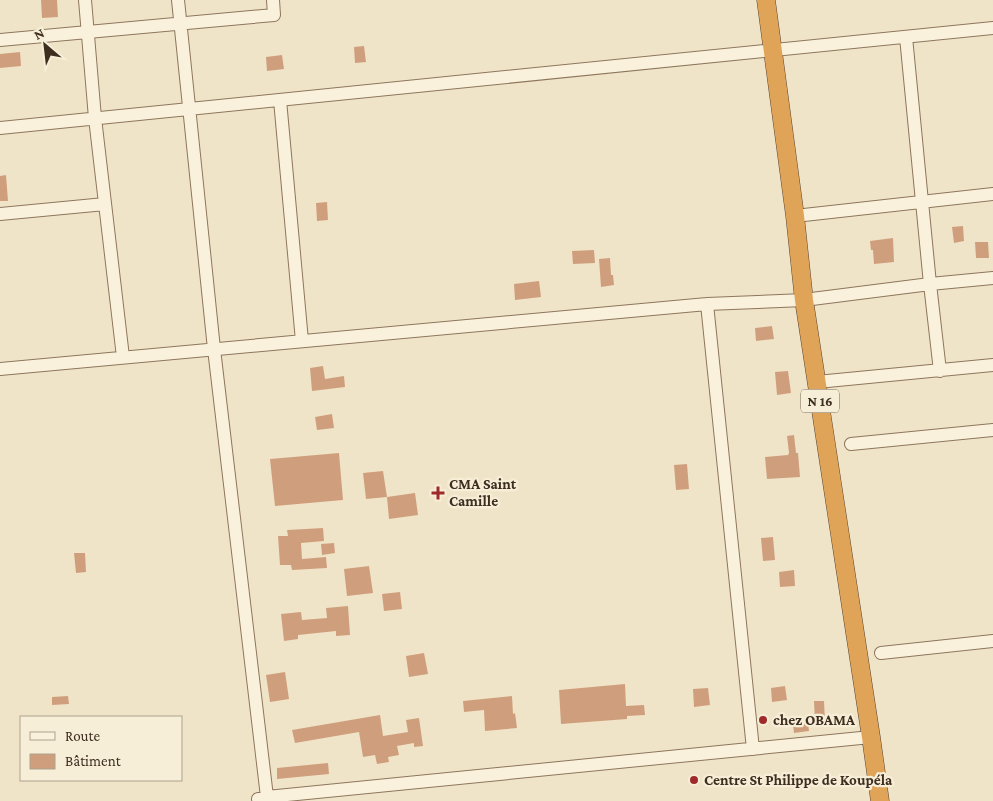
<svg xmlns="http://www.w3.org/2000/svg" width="993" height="801" viewBox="0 0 993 801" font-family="'Crimson Pro',serif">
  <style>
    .building { fill: #cf9f7d }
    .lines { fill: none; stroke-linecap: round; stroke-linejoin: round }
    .minor-casing { stroke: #8d765c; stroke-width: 14 }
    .highway-casing { stroke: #5b4430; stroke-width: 19 }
    .minor { stroke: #faf1dc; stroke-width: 12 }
    .highway { stroke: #e0a458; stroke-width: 18 }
    .poi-dot { fill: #9e2a2b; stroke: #f7eed8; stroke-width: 2 }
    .labels { text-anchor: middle; stroke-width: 4.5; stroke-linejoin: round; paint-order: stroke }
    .shield { fill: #f7eed8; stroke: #756857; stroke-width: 1 }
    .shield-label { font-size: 14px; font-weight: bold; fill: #3d2e20 }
    .poi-label { font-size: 15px; font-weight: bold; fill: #3d2e20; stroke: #f7eed8; text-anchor: start }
  </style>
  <rect width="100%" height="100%" fill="#f0e4c8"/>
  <!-- building -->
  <path class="building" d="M41,0H57L58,17L42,18Z
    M364,46L366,62L355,63L354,47Z
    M20,52L21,66L0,68V54Z
    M282,55L284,69L267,71L266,57Z
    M6,175L8,201H0V176Z
    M327,202L328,220L317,221L316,203Z
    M963,226L964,241L954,243L952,227Z
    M893,238L894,262L874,264L873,250H871L870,241Z
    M975,242H988L989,258H976Z
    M594,250L595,263L573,264L572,251Z
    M610,258L611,275H613L614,285L601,287L599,259Z
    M539,281L541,297L515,300L514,284Z
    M772,326L774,339L756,341L755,328Z
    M323,366L325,379L344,376L345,387L312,391L310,368Z
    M788,371L791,393L777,395L775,372Z
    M332,414L334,428L317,430L315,417Z
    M794,435L796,453H798L800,477L767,479L765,457L788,455L789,453L787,436Z
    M339,453L343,500L275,506L270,459Z
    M687,464L689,489L676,490L674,465Z
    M383,471L387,497L366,499L363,473Z
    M415,493L418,515L389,519L387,497Z
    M323,528L324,541L301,543L302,559L326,557L327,568L292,570L291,565H280L278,536H288L287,530Z
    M773,537L775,560L763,561L761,538Z
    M334,543L335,553L322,555L321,544Z
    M74,553H85L86,572L76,573Z
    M369,566L373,593L347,596L344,569Z
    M794,570L795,586L780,587L779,572Z
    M400,592L402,609L384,611L382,594Z
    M348,606L350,635L336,636V631L298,635V639L284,641L281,614L301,612L302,620L327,618L326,608Z
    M424,653L428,674L409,677L406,656Z
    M285,672L289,699L270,702L266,675Z
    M625,684L626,706L644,705L645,715L627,716V719L561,724L559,690Z
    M785,686L787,700L772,702L771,688Z
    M708,688L710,705L694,707L693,689Z
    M68,696L69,704L52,705V697Z
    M512,696L513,714L515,713L517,728L485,731L484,710L464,712L463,701Z
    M814,701H824L825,722L815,723Z
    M380,715L383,736L408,732L406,720L419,718L423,746L414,747V743L397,746L399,755L388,757L389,762L377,764L375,755L363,757L359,732L295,743L292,730Z
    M808,723L809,731L794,733L793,725Z
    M328,763L329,774L277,779V768Z"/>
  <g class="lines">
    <!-- minor casing -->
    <g class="minor-casing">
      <path id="minor" d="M85,0L95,118L123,357
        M178,0L214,349L267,797
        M906,37L930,284L940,371
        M0,40L274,15L273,0
        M280,100L302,341
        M0,128L993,28
        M0,214L105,204
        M795,216L993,194
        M707,304L753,749
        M0,369L707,304L804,300L930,284L993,278
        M817,382L993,365
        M851,444L993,430
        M881,653L993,641
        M258,799L267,797L871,737"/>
    </g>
    <!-- highway casing -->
    <g class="highway-casing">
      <path id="highway" d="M766,0L795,216L804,300L871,737L880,801"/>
    </g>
    <!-- minor -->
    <use href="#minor" class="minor"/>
    <!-- highway -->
    <use href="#highway" class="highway"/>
  </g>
  <!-- markers -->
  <g class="poi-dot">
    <path d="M435.5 485.5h5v5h5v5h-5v5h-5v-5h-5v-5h5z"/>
    <circle cx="763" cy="720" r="5"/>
    <circle cx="694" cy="780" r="5"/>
  </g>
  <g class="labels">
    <!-- shield labels -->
    <rect class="shield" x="801" y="389.5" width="38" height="23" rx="4"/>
    <g class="shield-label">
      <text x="820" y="406">N 16</text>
    </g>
    <!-- poi labels -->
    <g class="poi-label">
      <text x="449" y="489">CMA Saint<tspan x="449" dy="17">Camille</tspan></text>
      <text x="773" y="725">chez OBAMA</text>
      <text x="704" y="785">Centre St Philippe de Koupéla</text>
    </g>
  </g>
  <!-- legend -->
  <rect x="20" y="716" width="162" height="65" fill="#f7eed8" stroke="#ada18e"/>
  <rect x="30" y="732" width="25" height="8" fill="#faf1dc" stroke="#ada18e"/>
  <text x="65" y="741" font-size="15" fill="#3d2e20">Route</text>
  <rect x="30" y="754" width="25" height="15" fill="#cf9f7d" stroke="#ada18e"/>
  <text x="65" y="766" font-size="15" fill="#3d2e20">Bâtiment</text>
  <!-- north arrow -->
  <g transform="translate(45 45) rotate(332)" stroke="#f7eed8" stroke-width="4" paint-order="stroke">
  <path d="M0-4L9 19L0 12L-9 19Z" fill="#3d2e20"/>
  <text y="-8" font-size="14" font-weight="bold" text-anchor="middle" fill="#3d2e20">N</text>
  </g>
</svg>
